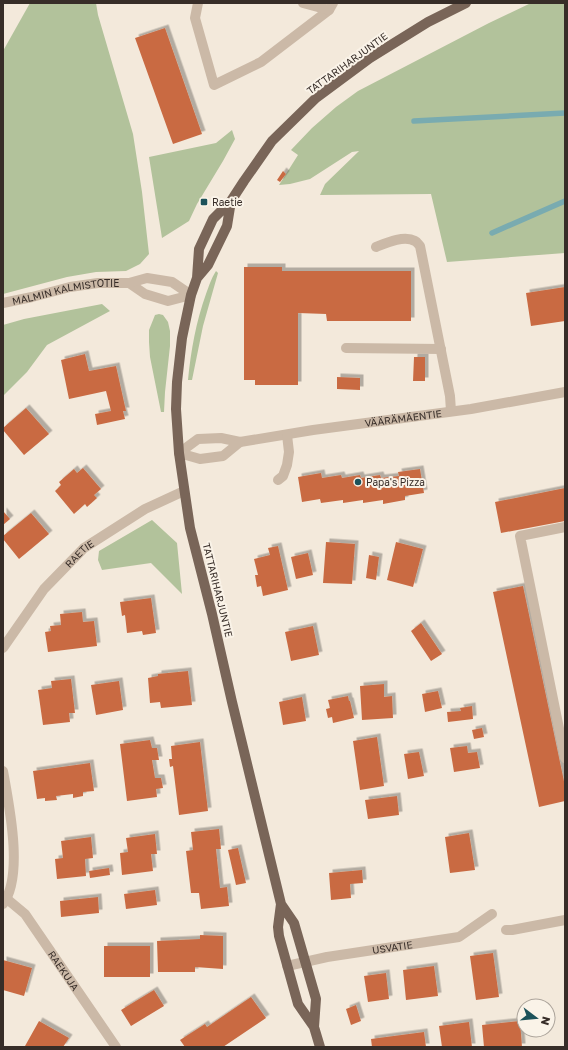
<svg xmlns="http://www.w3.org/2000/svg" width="568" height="1050" viewBox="0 0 568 1050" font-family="'Golos Text',sans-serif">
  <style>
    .green { fill: #b2c29b }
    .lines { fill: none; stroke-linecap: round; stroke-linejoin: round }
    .stream { stroke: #79abb0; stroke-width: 5.5 }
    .building { fill: #c96b43; filter: url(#shadow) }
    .minor { stroke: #cbb9a7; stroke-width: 10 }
    .major { stroke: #796558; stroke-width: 10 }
    .poi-dot { fill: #1c525a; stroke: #faf3e8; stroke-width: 1.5 }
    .labels { text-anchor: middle; stroke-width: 4; stroke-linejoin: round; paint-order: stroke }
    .street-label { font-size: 10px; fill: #372d28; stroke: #faf3e8 }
    .poi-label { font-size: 10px; fill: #372d28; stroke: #faf3e8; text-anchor: start }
  </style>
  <defs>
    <filter id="shadow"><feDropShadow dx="3.5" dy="-3.5" stdDeviation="0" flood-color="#0004"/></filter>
  </defs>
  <rect width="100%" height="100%" fill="#f3e9db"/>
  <!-- green -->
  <path class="green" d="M30,3H96L98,15L133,134L142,192L149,254L140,264L126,271L96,272L67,277L3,294V51Z
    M531,3H565V253L447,262L431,194L320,195L325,184L359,151L352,152L310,179L290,184L279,185L298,155L291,150L312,128L336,107L358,91L489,23Z
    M232,130L235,139L223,161L197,204L189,221L162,238L149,157L216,143Z
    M216,271L218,273L203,326L192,380H188C191,350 196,322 206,294C209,286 211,279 216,271Z
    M102,304L110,311L47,345L27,372L3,396V325L24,319Z
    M159,314L163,315L168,322L170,331V346L165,392L164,412H161L150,357L149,342V330L155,315Z
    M152,520L177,543L182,594L151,563L102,570L98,560L99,551Z"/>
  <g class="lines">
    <!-- stream -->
    <path class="stream" d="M414,121L565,113
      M492,233L565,201"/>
  </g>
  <!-- building -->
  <path class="building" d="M165,28L202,134L173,144L135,38Z
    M283,171L286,174L280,182L277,180Z
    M244,267H282V271H411V321H327L326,314L298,313V385H255V380H244Z
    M565,287V321L531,326L526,293Z
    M85,354L89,371L116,366L126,411H123L125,419L97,425L95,414L111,411L106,391L69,399L61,360Z
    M414,357H425V381H413Z
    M337,377L360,378V390L337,389Z
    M26,408L49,434L24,455L3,430V428Z
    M83,468L101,489L94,495L97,498L87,507L85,504L74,514L55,491L61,485L59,482L74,469L77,473Z
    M420,469L424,493L405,496V500L383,504V500L363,503V500L343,503V500L321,503L320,499L302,502L298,477L321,473L322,478L341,475L342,478L360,475L361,478L380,475L381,478L399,476L398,472Z
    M565,488V521L501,533L495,502Z
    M3,511L10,519L3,525Z
    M31,513L49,534L19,559L3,539V536Z
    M326,542L355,544L352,584L323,583Z
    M396,542L423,549L413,587L387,580Z
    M278,546L288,590L263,596L261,586L257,587L255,575H258L254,559L270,555L268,548Z
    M308,553L313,575L296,579L291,557Z
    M369,555L379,557L376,580L366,578Z
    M523,586L565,786V801L539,807L493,592Z
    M151,598L156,633L143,635L142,631L127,633L125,615L122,616L120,602Z
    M82,612L83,622L94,621L97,646L48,652L45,632L51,631L50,626L61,625L60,614Z
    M421,623L442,654L431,661L411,631Z
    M313,626L319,655L291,661L285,632Z
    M188,671L192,705L161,708L160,702L150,703L148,678L158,676V674Z
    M71,679L75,713H69L70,722L43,725L38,690L52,688L51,681Z
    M119,681L123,710L96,715L91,685Z
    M384,684V697L392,696L393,718L362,720L360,686Z
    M438,691L442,708L425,712L422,694Z
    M348,696L349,701H350L354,718L333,723L332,717L328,718L326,709L330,708L328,700Z
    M302,697L306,721L283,725L279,702Z
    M472,706L473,719L448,722L447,712L461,711L460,708Z
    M482,728L484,737L474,739L472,730Z
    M377,737L384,786L360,790L353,741Z
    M150,740L152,748H157L159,760H152L155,778H161L163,788L156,789L157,797L127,801L120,744Z
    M200,742L208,811L179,815L173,766L170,767L169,759H172L171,746Z
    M467,746L468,753L477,752L480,768L454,772L450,748Z
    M419,752L424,776L408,779L404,754Z
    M90,763L94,791L83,792V796L73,798V794L56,796L57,800L45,801V798L37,799L33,771Z
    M397,796L399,815L368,819L365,800Z
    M219,829L221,849H216L220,888L227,887L229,906L201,909L199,893H191L186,851L193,850L191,832Z
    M469,833L475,870L450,873L445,837Z
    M155,834L157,854H151L153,871L122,875L120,853L128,852L126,838Z
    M91,837L93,858L85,859L86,876L57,879L55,859L63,858L61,841Z
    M238,848L246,883L236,885L228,850Z
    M109,868L110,875L90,878L89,871Z
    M362,870L363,883L350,884L351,898L331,900L329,873Z
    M155,890L157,905L126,909L124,894Z
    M98,897L99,913L61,917L60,901Z
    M200,935L223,936V969L195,967V972H158L157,941L200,939Z
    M104,946H150V977H104Z
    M493,953L499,997L476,1000L470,956Z
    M3,960L32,968L24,996L3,990Z
    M434,966L438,996L406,1000L403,970Z
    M386,973L389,999L368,1002L364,976Z
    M154,990L164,1006L131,1026L121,1010Z
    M251,997L266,1018L223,1047H185L180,1040L205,1024L207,1027Z
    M356,1005L361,1021L351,1025L346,1009Z
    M39,1021L69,1038L63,1047H27L25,1046Z
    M520,1021L522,1047H484L482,1025Z
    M469,1022L472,1047H442L439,1026Z
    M424,1032L426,1047H372L371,1039Z"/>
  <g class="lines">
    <!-- minor -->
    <g class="minor">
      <path d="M198,3L195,18L214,85L261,62L329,10L333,3"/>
      <path d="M303,3L329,10"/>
      <path d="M376,247C386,243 404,235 415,241C417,242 418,244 420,246L450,396L451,411"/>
      <path d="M129,283L145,294L168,301L191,295"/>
      <path id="s1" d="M3,303L32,297L70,287L98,283H129L147,278L172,282L191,295"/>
      <path d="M346,348L441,349"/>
      <path id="s2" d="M179,453L198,439L221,438L240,442L313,430L471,409L565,392"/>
      <path d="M179,453L200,459L223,456L240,442"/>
      <path d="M278,480L283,476L287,465L289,452L287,435"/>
      <path d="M565,527L520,536L565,758"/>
      <path id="s3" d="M3,648L44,589L84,548L145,509L184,491"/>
      <path d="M3,771C9,805 24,876 3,904"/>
      <path id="s4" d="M7,899L25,914L116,1047"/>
      <path d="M506,930H512L565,920"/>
      <path id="s5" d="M287,966L327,957L459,937L492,914"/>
    </g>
    <!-- major -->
    <path class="major" d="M197,278L208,265L227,226L231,201
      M281,904L294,923L316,999L314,1027
      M320,1047L314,1027L298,1004L279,936L278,927L281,904L232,702L212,614L190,528L179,453L176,409L177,382L182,338L191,295L197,278L199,249L213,219L231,201L244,181L272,141L316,98L370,58L428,22L466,3"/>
  </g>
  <!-- markers -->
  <g class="poi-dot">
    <rect x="200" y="198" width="8" height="8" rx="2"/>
    <circle cx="358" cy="482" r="4"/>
  </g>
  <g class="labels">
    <!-- street labels -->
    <g class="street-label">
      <text transform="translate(347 63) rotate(-36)" y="4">TATTARIHARJUNTIE</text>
      <text dy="4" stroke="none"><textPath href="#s1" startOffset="64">MALMIN KALMISTOTIE</textPath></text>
      <text dy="4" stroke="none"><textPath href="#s2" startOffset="231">VÄÄRÄMÄENTIE</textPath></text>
      <text dy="4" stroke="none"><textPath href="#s3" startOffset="122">RAETIE</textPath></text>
      <text transform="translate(218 590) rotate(76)" y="4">TATTARIHARJUNTIE</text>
      <text dy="4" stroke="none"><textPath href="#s5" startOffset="107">USVATIE</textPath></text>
      <text dy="4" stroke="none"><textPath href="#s4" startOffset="92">RAEKUJA</textPath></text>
    </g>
    <!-- poi labels -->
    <g class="poi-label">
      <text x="212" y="206">Raetie</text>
      <text x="366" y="486">Papa's Pizza</text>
    </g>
  </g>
  <!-- border -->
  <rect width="568" height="1050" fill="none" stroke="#372d28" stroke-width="8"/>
  <!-- north arrow -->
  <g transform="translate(536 1018) rotate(106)"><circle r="19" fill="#faf3e8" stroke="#aca49b"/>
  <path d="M0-3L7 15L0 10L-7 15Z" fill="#1c525a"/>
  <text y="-6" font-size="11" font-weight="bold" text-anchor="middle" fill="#372d28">N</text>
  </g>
</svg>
